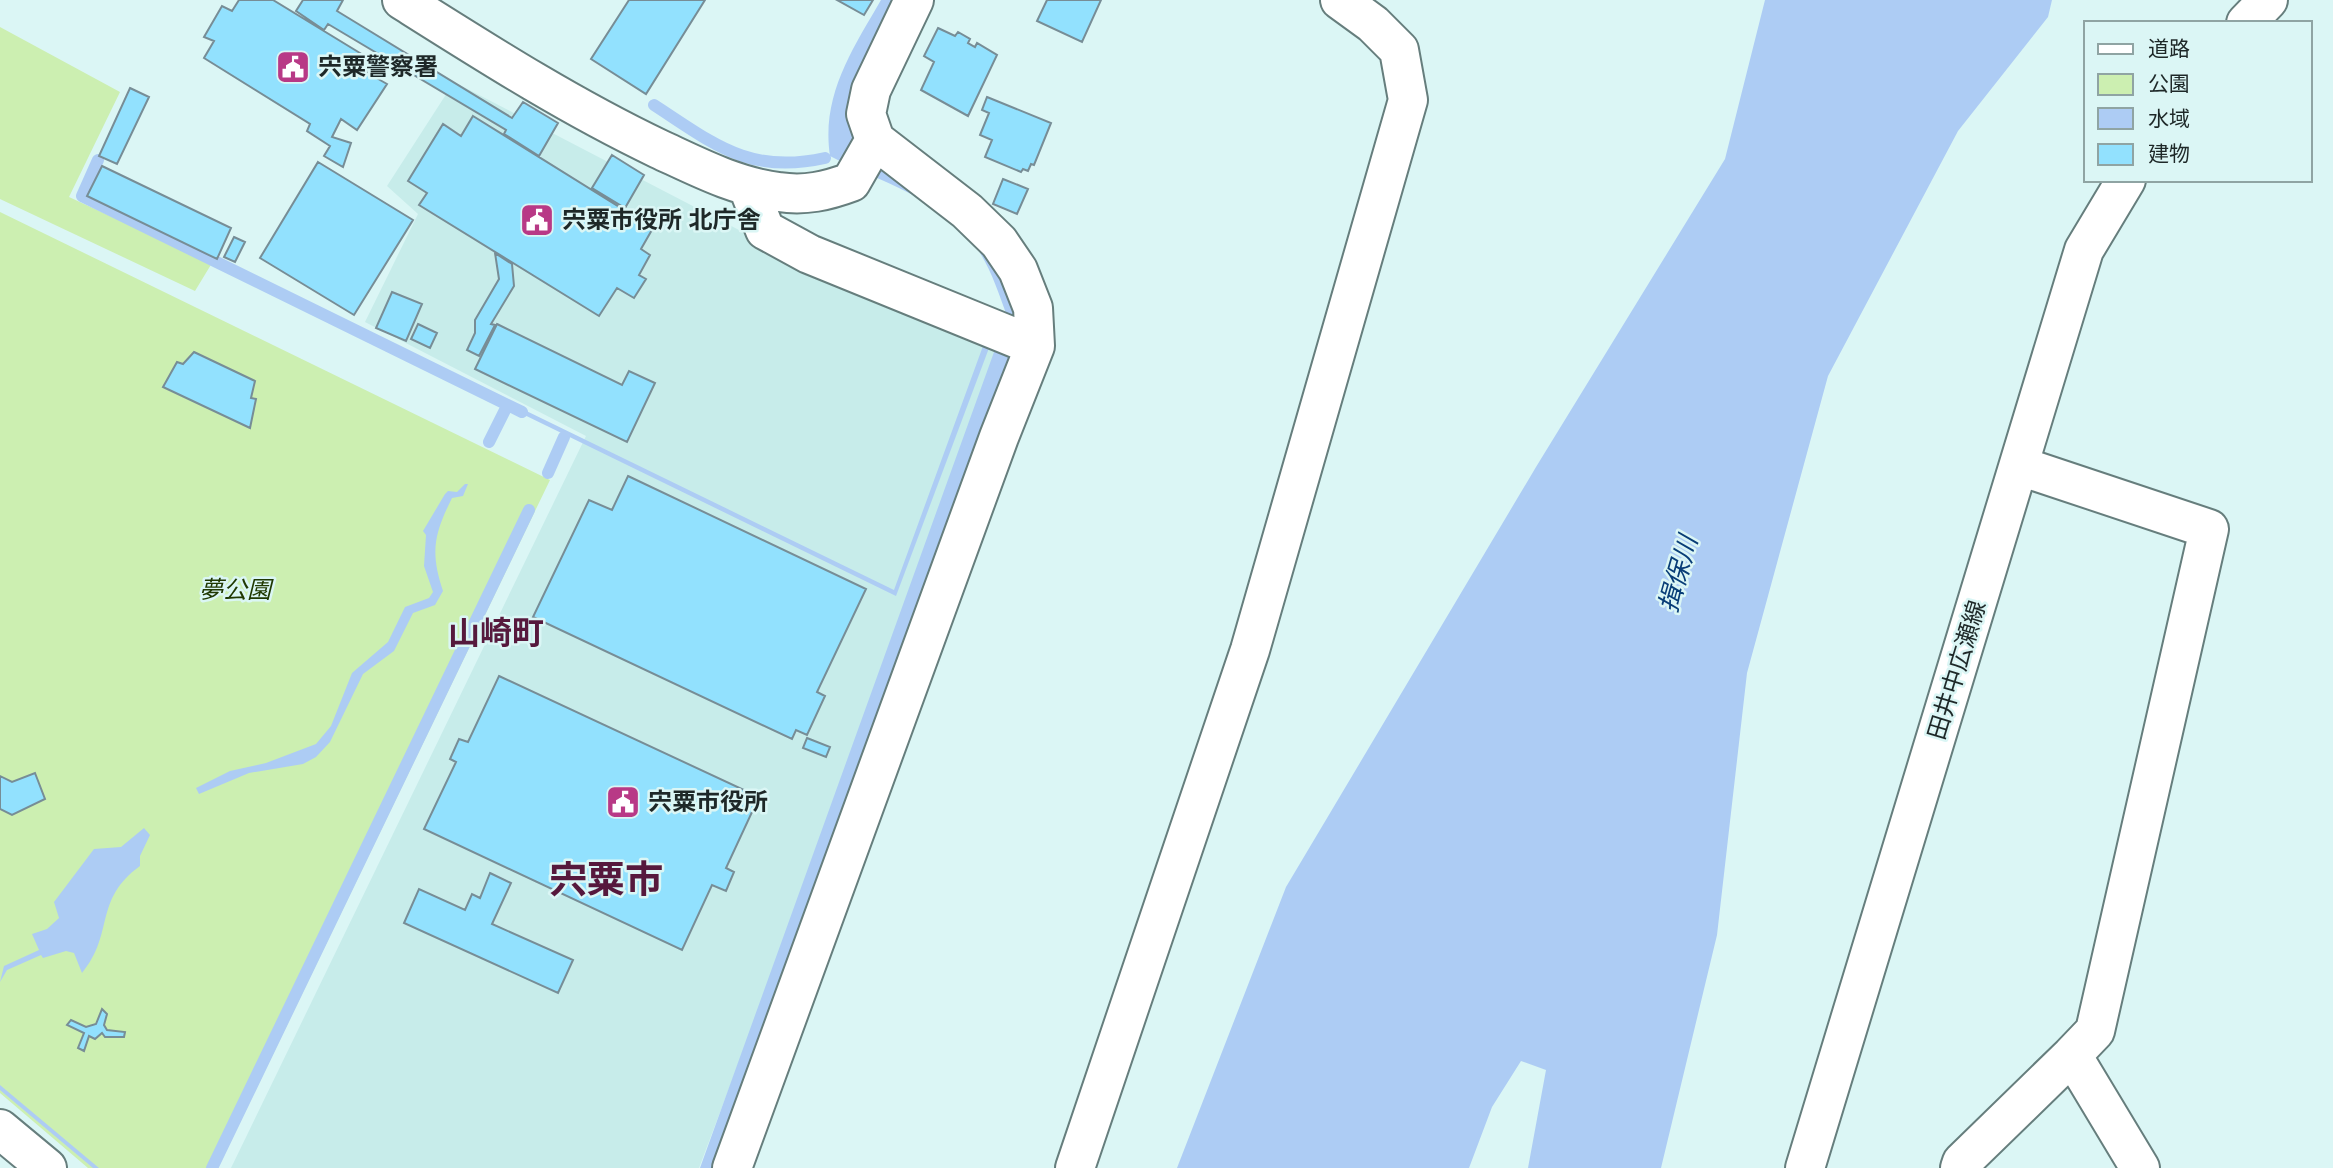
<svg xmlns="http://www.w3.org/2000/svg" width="2333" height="1168" viewBox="0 0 2333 1168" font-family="'PT Serif','Noto Sans JP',serif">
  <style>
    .built { fill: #c7ecea }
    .green { fill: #ccefb1 }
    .water { fill: #adccf4 }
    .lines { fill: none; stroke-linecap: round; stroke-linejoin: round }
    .stream { stroke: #adccf4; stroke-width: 12 }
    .building { fill: #92e1fe; stroke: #778d96; stroke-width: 2 }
    .street-casing { stroke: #667e7d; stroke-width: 42 }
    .secondary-casing { stroke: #667e7d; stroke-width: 42 }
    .street { stroke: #fff; stroke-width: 38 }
    .secondary { stroke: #fff; stroke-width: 38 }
    .labels { text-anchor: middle; stroke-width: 5; stroke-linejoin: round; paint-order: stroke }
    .poi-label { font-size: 24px; font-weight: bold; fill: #1e2828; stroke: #dbf6f5; text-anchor: start }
    .park-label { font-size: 24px; font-style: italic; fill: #203902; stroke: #dbf6f5 }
    .street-label { font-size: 24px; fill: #1e2828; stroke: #dbf6f5 }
    .water-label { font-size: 26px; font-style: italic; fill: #083d77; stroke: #dbf6f5 }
    .district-label { font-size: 32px; font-weight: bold; fill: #56193d; stroke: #dbf6f5 }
    .town-label { font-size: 38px; font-weight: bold; fill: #56193d; stroke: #dbf6f5 }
  </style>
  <rect width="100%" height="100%" fill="#dbf6f5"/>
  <!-- built -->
  <path class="built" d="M454,82L847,286L1006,353L699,1168H231L586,436L365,322L418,214L387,186Z"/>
  <!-- green -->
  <path class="green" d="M0,27L120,92L69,197L212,263L195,291L0,199Z
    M0,212L550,480L218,1168H88L0,1093Z"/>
  <!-- water -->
  <path class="water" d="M881,0H898L852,110L968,219L1022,312L1012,355L718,1168H700L1007,316C999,294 990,266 976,247C943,198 879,182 830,156C821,96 852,50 881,0Z
    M1765,0H2052L2048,17L1958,131L1828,376L1747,673L1717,935L1661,1168H1528L1546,1070L1521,1061L1492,1107L1469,1168H1177L1286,887L1536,467L1725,159Z
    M983,346L989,348L896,596L508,407L510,403L894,590Z
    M465,484H468L463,496L452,498C434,534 430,552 443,591L435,605L413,613L394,651L363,674L330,742L316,757L303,764L249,773L199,794L196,788L230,771L266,763L316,744L331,726L352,673L388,642L405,607L429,598L433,592L424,566L426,535L423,531L445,494L448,491L457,492Z
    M144,828L150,835L140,856V866C93,900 115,933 82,973L74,953L66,951L43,958L41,955L7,970L0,982L4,966L39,950L32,934L47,929L59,918L54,902L94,849L121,847Z
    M0,1085L99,1168H93L0,1090Z"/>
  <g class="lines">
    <!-- stream -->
    <path class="stream" d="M654,105C714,144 749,175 825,158
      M98,160L82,196L522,412
      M489,442L506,408
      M548,473L564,437
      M212,1168L529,510"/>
  </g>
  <!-- building -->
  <path class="building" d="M239,0H273L373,61L366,72L387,84L357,130L341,119L332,137L351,143L343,167L324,156L330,146L307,131L310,124L204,58L214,41L204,37L222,6L232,11Z
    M303,0H343L337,11L512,118L523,102L558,123L539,156L504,134L506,130L328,24L324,30L296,11Z
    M629,0H705L646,94L591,59Z
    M837,0H873L864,15Z
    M1047,0H1101L1082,42L1037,21Z
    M938,28L955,36L958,32L970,39L968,43L975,47L977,43L997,55L968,116L921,90L934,62L924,56Z
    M130,88L149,97L117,164L99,156Z
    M987,97L1051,123L1034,165L1031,164L1028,171L1023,169L1021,172L985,157L992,140L980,135L989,113L982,110Z
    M473,116L653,228L641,249L650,255L639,275L646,279L634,298L617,288L599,316L419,205L427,193L408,181L443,124L461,136Z
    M612,155L644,175L625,208L592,188Z
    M318,162L413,220L354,315L260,258Z
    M102,166L231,228L217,259L87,196Z
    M1003,179L1028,189L1017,214L993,204Z
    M234,237L245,242L235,262L224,257Z
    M495,253L512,264L514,286L491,324L495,325L479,356L467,350L475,333V320L499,279Z
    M392,292L422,304L406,341L376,328Z
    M418,324L437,333L430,348L411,339Z
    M497,324L622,385L629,371L655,383L627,442L475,369Z
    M194,352L255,381L251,398L256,399L250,428L163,387L177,362L183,364Z
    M628,476L866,589L817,692L825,696L807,735L796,730L792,739L533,617L589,500L612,510Z
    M499,676L759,797L726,868L734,872L726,891L712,885L682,950L424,829L456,762L450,759L459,739L468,742Z
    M807,738L830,747L826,757L803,748Z
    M35,773L45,799L12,815L0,809V776L12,782Z
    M490,873L511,883L492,924L573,960L558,993L404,923L419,889L465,910L472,894L480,898Z
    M102,1009L107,1014L104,1025L107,1030L125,1032L124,1037H105L102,1033L95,1039L89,1036L84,1051L78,1048L84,1033L67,1025L71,1020L86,1027L96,1024Z"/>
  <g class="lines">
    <!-- street casing -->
    <g class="street-casing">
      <path id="street" d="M402,0C486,53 569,106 659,149C698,167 736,187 779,192C805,196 827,191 851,182L875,140
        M748,187L765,230L809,254L1035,346
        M2020,466L2209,529L2095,1031L2072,1055L2140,1168
        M732,1168L999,437L1035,346L1033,308L1018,270L999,242L967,211L875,140L866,114L871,90L914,0
        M1075,1168L1250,650L1408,100L1399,50L1373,24L1340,0
        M1960,1168L1962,1162L2072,1055"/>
    </g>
    <!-- secondary casing -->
    <g class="secondary-casing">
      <path id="secondary" d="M2246,23L2268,0
        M0,1129L47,1168
        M1805,1168L2084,250L2126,180"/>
    </g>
    <!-- street -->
    <use href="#street" class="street"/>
    <!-- secondary -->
    <use href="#secondary" class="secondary"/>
  </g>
  <!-- icons -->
  <defs>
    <g id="civic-square" transform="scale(1.75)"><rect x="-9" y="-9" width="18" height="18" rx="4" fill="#b83986" stroke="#dbf6f5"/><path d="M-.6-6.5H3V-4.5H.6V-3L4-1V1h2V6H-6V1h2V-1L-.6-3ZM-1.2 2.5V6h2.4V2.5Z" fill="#fff"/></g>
  </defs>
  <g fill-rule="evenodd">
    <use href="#civic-square" x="293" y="67"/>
    <use href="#civic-square" x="537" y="220"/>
    <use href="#civic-square" x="623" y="802"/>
  </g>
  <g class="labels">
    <!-- poi labels -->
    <g class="poi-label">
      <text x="318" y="75">宍粟警察署</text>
      <text x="562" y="228">宍粟市役所 北庁舎</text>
      <text x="648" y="810">宍粟市役所</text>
    </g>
    <!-- park labels -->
    <g class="park-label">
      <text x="235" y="598">夢公園</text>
    </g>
    <!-- street labels -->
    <g class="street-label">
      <text transform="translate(1957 670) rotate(-73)" y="8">田井中広瀬線</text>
    </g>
    <!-- water labels -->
    <g class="water-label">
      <text transform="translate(1678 574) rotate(-74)" y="9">揖保川</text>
    </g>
    <!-- district labels -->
    <g class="district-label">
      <text x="496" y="644">山崎町</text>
    </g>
    <!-- town labels -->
    <g class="town-label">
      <text x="606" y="893">宍粟市</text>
    </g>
  </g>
  <!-- legend -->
  <rect x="2084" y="21" width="228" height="161" fill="#dbf6f5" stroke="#8fa4a3" stroke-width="2"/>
  <rect x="2098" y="44" width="35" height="10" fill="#ffffff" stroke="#8fa4a3" stroke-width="2"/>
  <text x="2148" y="56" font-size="21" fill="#1e2828">道路</text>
  <rect x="2098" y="74" width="35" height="21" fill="#ccefb1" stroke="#8fa4a3" stroke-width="2"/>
  <text x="2148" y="91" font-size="21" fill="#1e2828">公園</text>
  <rect x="2098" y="108" width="35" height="21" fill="#adccf4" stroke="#8fa4a3" stroke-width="2"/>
  <text x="2148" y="126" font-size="21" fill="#1e2828">水域</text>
  <rect x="2098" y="144" width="35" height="21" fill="#92e1fe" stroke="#8fa4a3" stroke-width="2"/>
  <text x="2148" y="161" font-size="21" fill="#1e2828">建物</text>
</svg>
